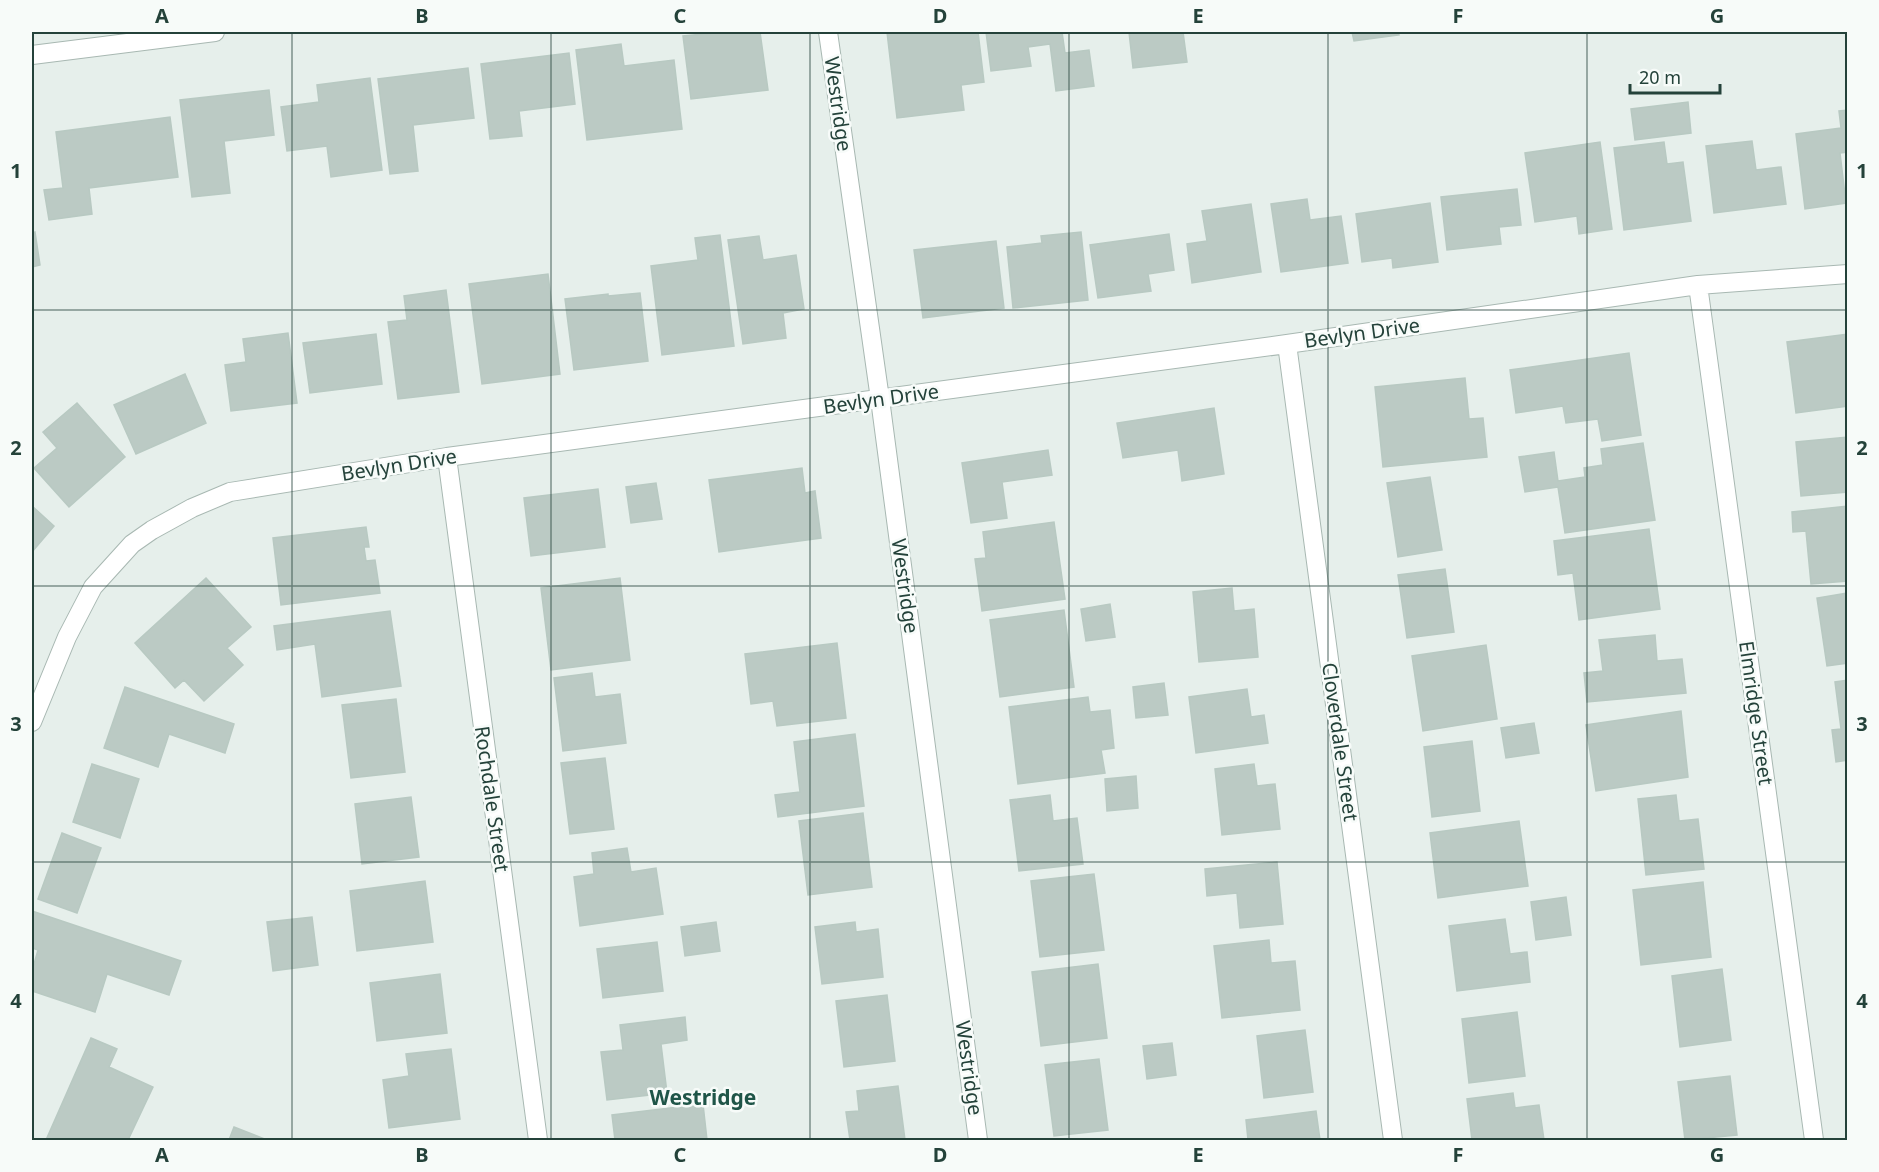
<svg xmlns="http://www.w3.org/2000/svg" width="1879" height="1172" viewBox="0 0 1879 1172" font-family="'Noto Sans',sans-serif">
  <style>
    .building { fill: #bbcac4; stroke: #b8c9c2; stroke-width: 1.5 }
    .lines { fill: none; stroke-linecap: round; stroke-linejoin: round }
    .minor-casing { stroke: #a8b8b2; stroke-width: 20 }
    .minor { stroke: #fff; stroke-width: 18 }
    .grid { fill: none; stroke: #24423a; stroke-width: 1.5; stroke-opacity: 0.55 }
    .labels { text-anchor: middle; stroke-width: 5; stroke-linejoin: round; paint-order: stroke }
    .street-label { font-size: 20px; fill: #24423a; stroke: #f7fbf9 }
    .neighbourhood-label { font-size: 21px; font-weight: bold; fill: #1f5548; stroke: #f7fbf9 }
    .neatline { fill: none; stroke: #24423a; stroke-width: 2 }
    .grid-label { font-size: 20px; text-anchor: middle; font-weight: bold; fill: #24423a }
  </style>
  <rect width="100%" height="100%" fill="#e6efeb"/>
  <!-- building -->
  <path class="building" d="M724,32H760L768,90L691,99L683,36Z
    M887,32H978L984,82L961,85L964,110L897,118Z
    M986,32H1062L1065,53L1089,50L1094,86L1056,91L1050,44L1028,47L1031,66L991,71Z
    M1129,32H1183L1187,62L1133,68Z
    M1352,32H1398L1399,35L1354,41Z
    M621,44L624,66L674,60L682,129L587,140L576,50Z
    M569,53L575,104L519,111L522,136L490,139L481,64Z
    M468,68L474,118L413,125L418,171L390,174L378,79Z
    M370,78L382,170L331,177L327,146L287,151L281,107L319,102L317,85Z
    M269,90L274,135L224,141L230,193L192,197L180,100Z
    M1688,102L1691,133L1635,140L1631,109Z
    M1848,110V152L1840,153L1846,203L1805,209L1796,134L1841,128L1839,111Z
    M170,117L178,177L89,188L92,214L49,220L44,190L63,188L56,132Z
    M1752,141L1756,170L1781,167L1786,204L1714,213L1706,146Z
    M1600,142L1612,229L1579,234L1577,216L1535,222L1525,153Z
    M1664,142L1667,164L1683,162L1691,221L1624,230L1614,148Z
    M1517,189L1521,225L1499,227L1501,244L1447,250L1441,197Z
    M1307,199L1310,220L1341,216L1348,263L1281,272L1271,204Z
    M1430,203L1438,262L1393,268L1392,258L1362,262L1356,214Z
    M1251,204L1261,272L1192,283L1187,244L1207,241L1202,211Z
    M35,232L40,265L32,267V233Z
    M1081,232L1088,300L1013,308L1007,247L1042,243L1041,236Z
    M1169,234L1174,270L1148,274L1151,291L1098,298L1090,245Z
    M720,235L734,346L662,355L651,266L698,260L695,238Z
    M759,236L763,260L796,255L804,309L783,313L786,338L743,344L728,240Z
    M996,241L1004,308L923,318L914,250Z
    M548,274L560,374L482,384L469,284Z
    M446,290L459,392L398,399L388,322L407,320L404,296Z
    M640,293L648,361L574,370L565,299L608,294V296Z
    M288,333L297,403L231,411L225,365L246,362L243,339Z
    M376,334L382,384L310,393L303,343Z
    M1848,334V406L1796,413L1787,342Z
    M1629,353L1641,435L1602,441L1598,419L1566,423L1563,406L1516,413L1510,370Z
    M185,374L206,423L136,454L114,405Z
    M1465,378L1469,419L1483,418L1487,457L1383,467L1375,387Z
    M77,403L125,457L69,507L34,468L57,448L43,432Z
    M1214,408L1224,474L1182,481L1178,450L1123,458L1117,423Z
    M1848,437V492L1801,496L1796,442Z
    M1643,443L1655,520L1565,533L1558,487L1525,492L1519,457L1554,452L1558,481L1585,477L1584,468L1603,465L1601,449Z
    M1048,450L1052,475L1002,482L1007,518L971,523L962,463Z
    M802,468L805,493L815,491L821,538L719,552L709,480Z
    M1430,477L1442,550L1398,557L1387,483Z
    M656,483L662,519L631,523L626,487Z
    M598,489L605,547L531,556L524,498Z
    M32,506L54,526L32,552Z
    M1848,506V581L1811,584L1806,531L1793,532L1792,512Z
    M1054,522L1065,599L982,611L975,559L986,558L983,532Z
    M366,527L369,547H364L366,561L375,560L380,593L281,605L273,538Z
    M1649,529L1660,609L1579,620L1573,573L1558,575L1554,541Z
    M1445,569L1454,632L1407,638L1398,575Z
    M206,578L251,627L227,648L243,665L204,701L184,680L175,688L135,643Z
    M620,578L630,660L551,670L541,588Z
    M1232,588L1234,611L1254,609L1258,657L1199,662L1193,592Z
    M1848,593V663L1827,666L1817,598Z
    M1110,604L1115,637L1086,641L1081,609Z
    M1064,610L1074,687L1000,697L990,620Z
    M390,611L401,686L322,697L315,644L277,650L274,626Z
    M1655,635L1657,661L1682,659L1686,693L1587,702L1584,673L1603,671L1599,640Z
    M837,643L846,718L777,726L773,701L751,704L745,654Z
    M1486,645L1497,719L1423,731L1412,656Z
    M592,673L595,697L620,694L626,743L563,751L554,678Z
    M1848,680V760L1836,762L1832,730L1841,729L1835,682Z
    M1164,683L1168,715L1136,718L1133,687Z
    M125,687L234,724L225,753L169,734L158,767L104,748Z
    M1247,689L1251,717L1264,715L1268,743L1196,753L1189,697Z
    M1088,697L1090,712L1110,710L1114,748L1101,750L1105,773L1018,784L1009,707Z
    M396,699L405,772L351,778L342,705Z
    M1681,711L1688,777L1596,791L1586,725Z
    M1534,723L1539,753L1506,758L1501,728Z
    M855,734L864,806L778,817L775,795L800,792L794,742Z
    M1472,741L1480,811L1432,817L1424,747Z
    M605,758L614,829L570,834L561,763Z
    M92,764L139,779L120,838L73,822Z
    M1254,764L1257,786L1275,784L1280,829L1222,835L1215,769Z
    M1136,776L1138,808L1107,811L1105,779Z
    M1050,795L1053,821L1077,818L1083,864L1019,871L1010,800Z
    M1676,795L1679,821L1698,819L1704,869L1646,875L1638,799Z
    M411,797L419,857L362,864L355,804Z
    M863,813L872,887L808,895L799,821Z
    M1519,821L1528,886L1438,898L1430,833Z
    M62,833L101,848L77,913L38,899Z
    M627,848L631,872L656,868L663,914L580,926L574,877L594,874L592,853Z
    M1277,862L1283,924L1240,928L1237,893L1207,896L1205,869Z
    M1094,874L1104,950L1040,957L1031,881Z
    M425,881L433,942L357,951L350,891Z
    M1703,882L1711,957L1641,965L1633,890Z
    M1566,897L1571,935L1536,940L1531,902Z
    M32,911L181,961L169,995L107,974L95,1012L32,991V971L38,950L32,948Z
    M312,917L318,965L273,971L267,922Z
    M1505,919L1510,954L1527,952L1530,982L1457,991L1449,926Z
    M716,922L720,951L685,956L681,927Z
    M855,922L856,932L878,929L883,977L822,984L815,927Z
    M1269,940L1271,963L1295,961L1300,1010L1222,1018L1214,946Z
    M657,942L663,991L603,998L597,949Z
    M1098,964L1107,1038L1041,1046L1032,972Z
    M1722,969L1731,1040L1680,1047L1672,976Z
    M440,974L447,1033L377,1041L370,983Z
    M887,995L895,1061L844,1067L836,1001Z
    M1517,1012L1525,1076L1469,1083L1462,1019Z
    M685,1017L687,1040L661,1044L667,1093L607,1100L601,1052L623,1050L620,1025Z
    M1305,1030L1313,1092L1264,1098L1257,1036Z
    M91,1038L117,1049L109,1067L153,1087L128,1140H46Z
    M1172,1043L1176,1075L1147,1079L1143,1046Z
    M451,1049L460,1119L389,1128L383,1080L409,1076L406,1054Z
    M1099,1059L1108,1130L1054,1136L1045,1065Z
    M1730,1076L1737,1135L1685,1140L1678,1082Z
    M898,1086L905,1140H850L846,1112L859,1111L857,1091Z
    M1513,1093L1515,1108L1539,1105L1544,1140H1472L1467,1099Z
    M703,1104L707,1140H615L612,1115Z
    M1316,1111L1320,1140H1248L1246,1120Z
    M234,1127L267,1140H229Z"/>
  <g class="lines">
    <!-- minor casing -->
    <g class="minor-casing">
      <path id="minor" d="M828,32L880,399L978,1140
        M32,55L215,32
        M1698,285L1814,1140
        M1287,344L1393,1140
        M447,457L538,1140
        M32,722L67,637L93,587L132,544L152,530L192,508L230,492L447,457L1287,344L1698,285L1848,274"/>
    </g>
    <!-- minor -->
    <use href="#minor" class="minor"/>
  </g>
  <!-- grid -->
  <path class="grid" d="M292,32V1140M551,32V1140M810,32V1140M1069,32V1140M1328,32V1140M1587,32V1140M32,310H1848M32,586H1848M32,862H1848"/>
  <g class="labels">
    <!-- street labels -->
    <g class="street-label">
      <text transform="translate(838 104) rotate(82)" y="7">Westridge</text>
      <text transform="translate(1362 333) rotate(-8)" y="7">Bevlyn Drive</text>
      <text transform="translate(881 399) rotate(-8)" y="7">Bevlyn Drive</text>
      <text transform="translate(399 465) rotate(-9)" y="7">Bevlyn Drive</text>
      <text transform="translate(905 586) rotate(82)" y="7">Westridge</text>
      <text transform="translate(1756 713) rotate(82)" y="7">Elmridge Street</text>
      <text transform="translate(1340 742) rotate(82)" y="7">Cloverdale Street</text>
      <text transform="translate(492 799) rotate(82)" y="7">Rochdale Street</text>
      <text transform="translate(969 1068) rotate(82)" y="7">Westridge</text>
    </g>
    <!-- neighbourhood labels -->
    <g class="neighbourhood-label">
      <text x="703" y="1105">Westridge</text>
    </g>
  </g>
  <!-- border -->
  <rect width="1879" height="1172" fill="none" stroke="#f7fbf9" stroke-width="66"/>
  <!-- scale -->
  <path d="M1630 84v9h90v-9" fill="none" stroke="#24423a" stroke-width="3"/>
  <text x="1639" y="84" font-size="18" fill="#24423a" stroke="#f7fbf9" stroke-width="4.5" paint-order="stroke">20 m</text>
  <rect x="33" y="33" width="1813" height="1106" class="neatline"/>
  <g class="grid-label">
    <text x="162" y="23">A</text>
    <text x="422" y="23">B</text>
    <text x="680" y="23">C</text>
    <text x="940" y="23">D</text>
    <text x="1198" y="23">E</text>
    <text x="1458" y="23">F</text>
    <text x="1717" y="23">G</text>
    <text x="16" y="178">1</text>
    <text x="1862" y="178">1</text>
    <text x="16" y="455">2</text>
    <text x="1862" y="455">2</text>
    <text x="16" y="731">3</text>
    <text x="1862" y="731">3</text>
    <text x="16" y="1008">4</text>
    <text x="1862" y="1008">4</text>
    <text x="162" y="1162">A</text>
    <text x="422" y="1162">B</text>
    <text x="680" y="1162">C</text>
    <text x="940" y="1162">D</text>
    <text x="1198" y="1162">E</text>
    <text x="1458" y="1162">F</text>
    <text x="1717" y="1162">G</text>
  </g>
</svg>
